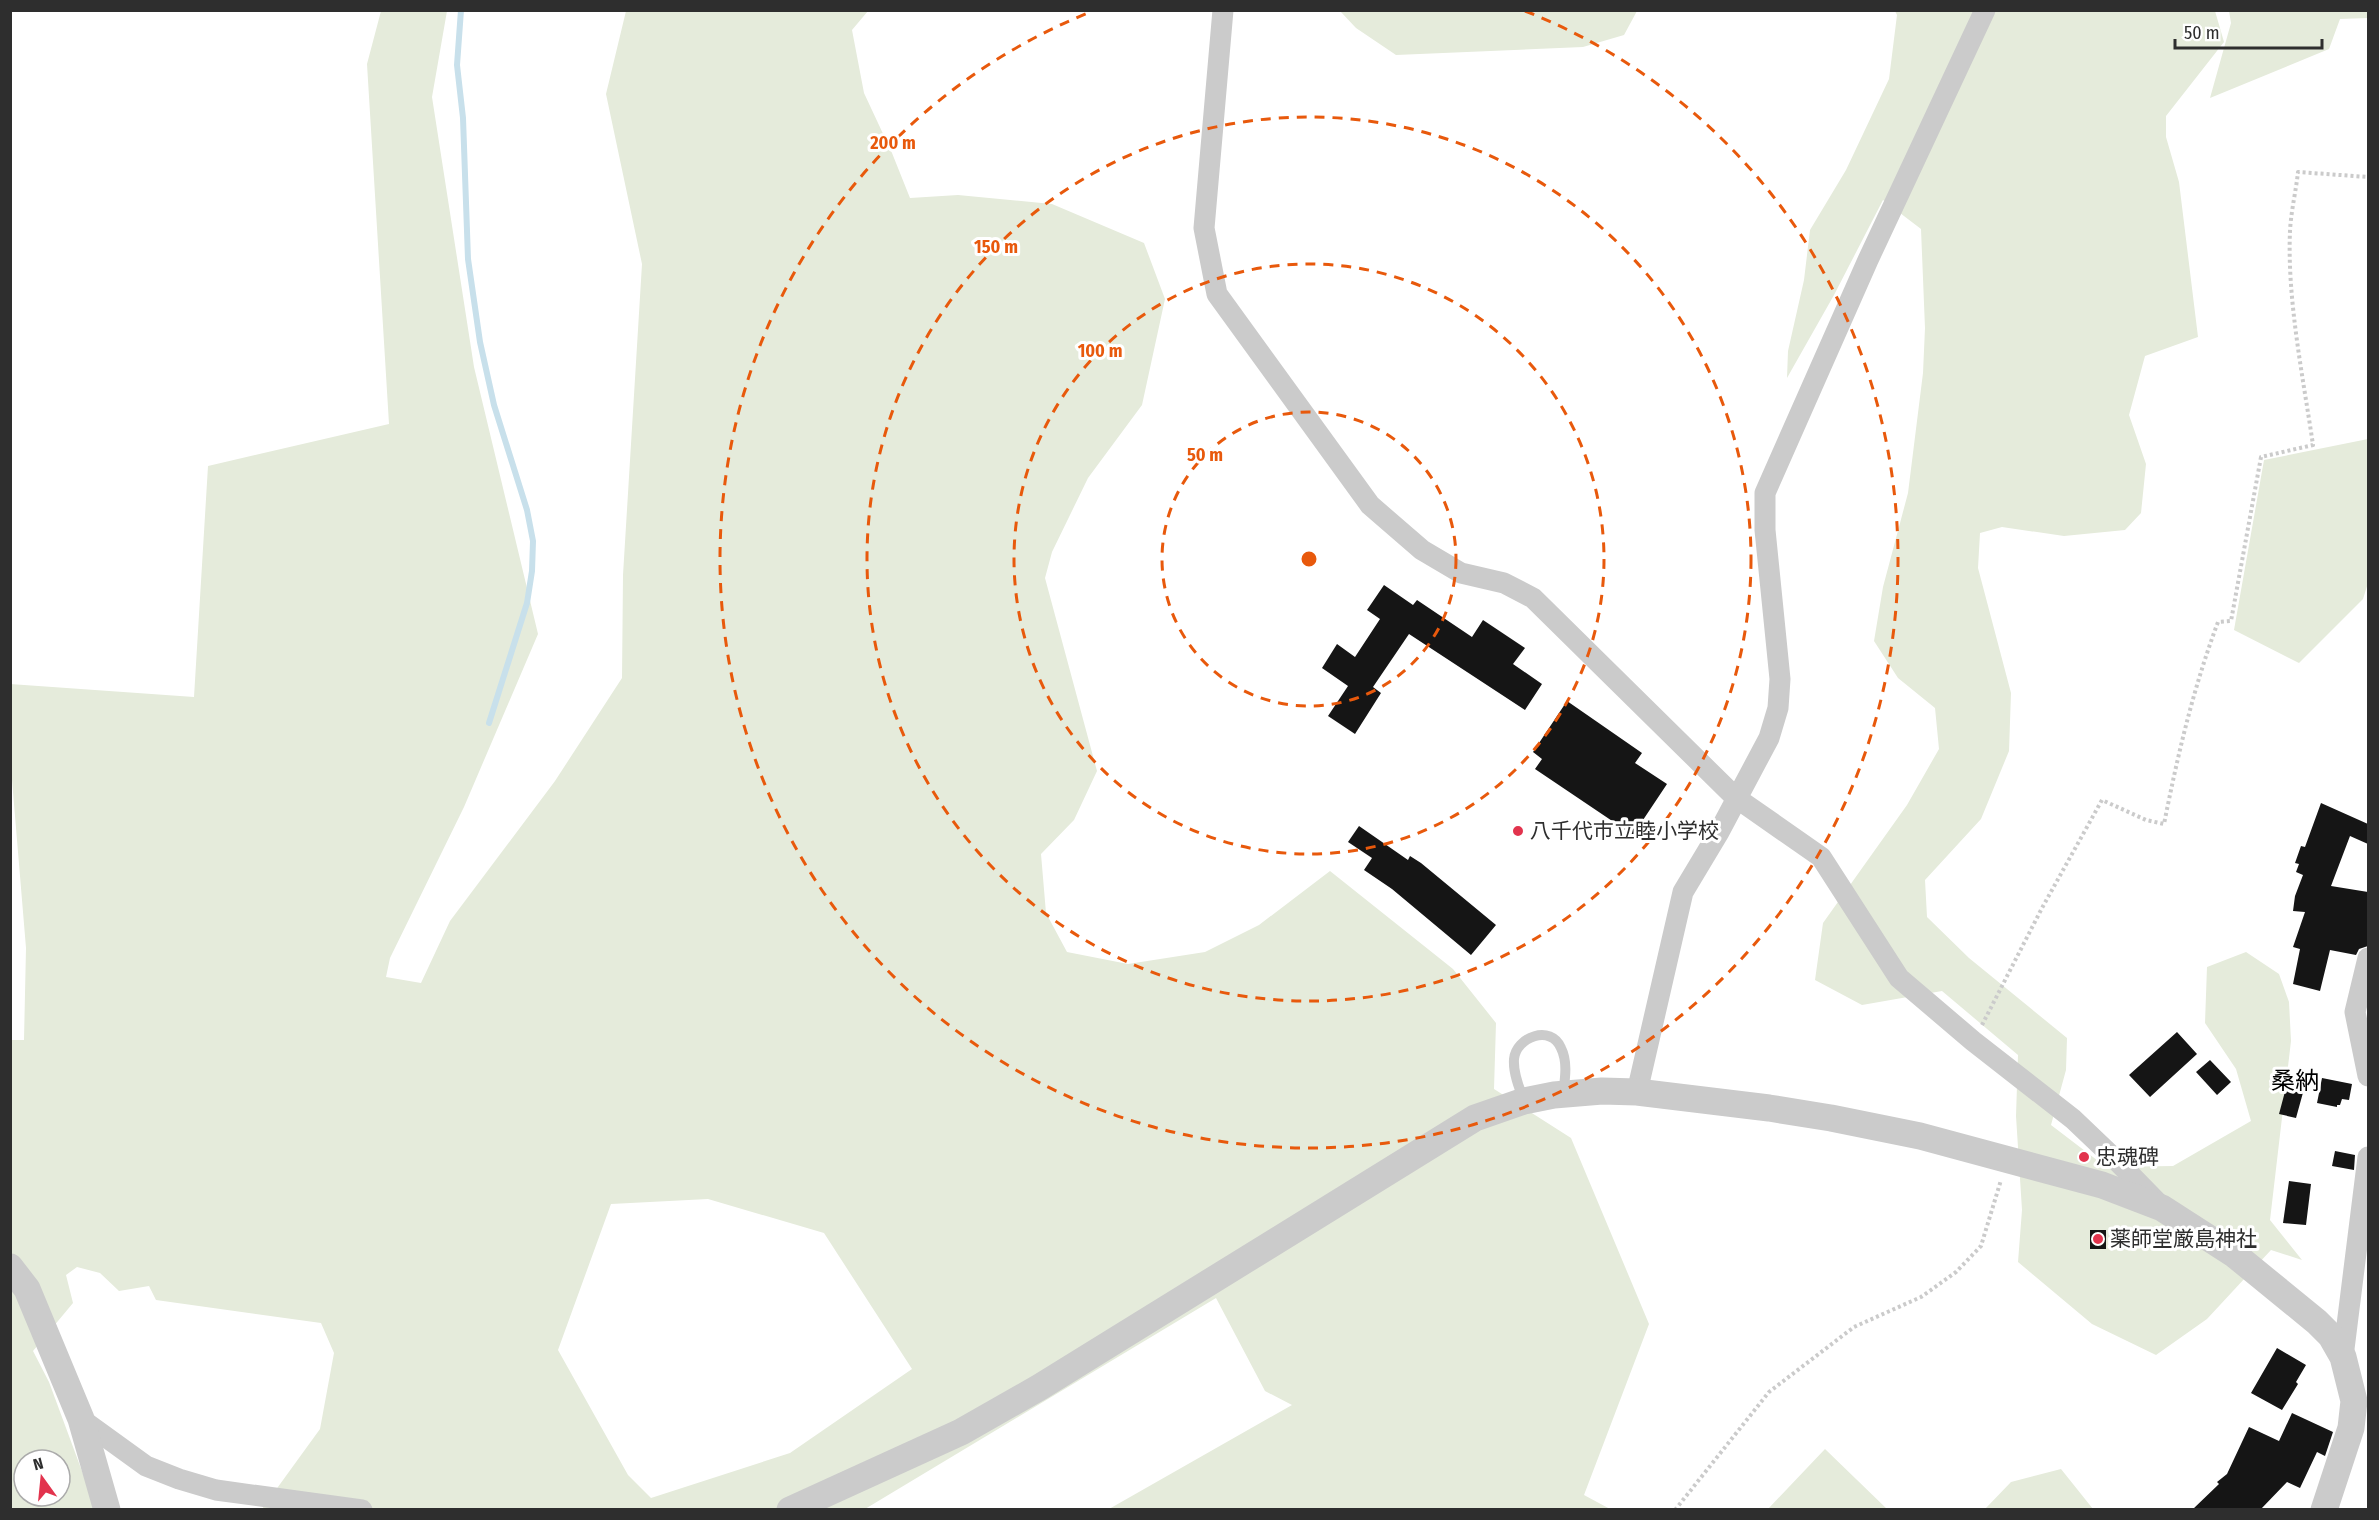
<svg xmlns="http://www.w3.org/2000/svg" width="2379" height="1520" viewBox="0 0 2379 1520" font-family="'Fira Sans Condensed','Noto Sans JP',sans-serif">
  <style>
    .green { fill: #e5ebdb; fill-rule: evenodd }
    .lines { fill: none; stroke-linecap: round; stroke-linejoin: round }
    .stream { stroke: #c8e0eb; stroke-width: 6 }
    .building { fill: #151515 }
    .path { stroke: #cbcbcb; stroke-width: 4; stroke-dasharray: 3 3; stroke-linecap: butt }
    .service { stroke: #cbcbcb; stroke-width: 10 }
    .minor { stroke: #cbcbcb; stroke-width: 21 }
    .tertiary { stroke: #cbcbcb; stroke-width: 27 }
    .ring { fill: none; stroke: #e8590c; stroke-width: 3; stroke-dasharray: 10 8 }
    .poi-dot { fill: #e2334d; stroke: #fff; stroke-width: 2 }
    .labels { text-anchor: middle; stroke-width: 6; stroke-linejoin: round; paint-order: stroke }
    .poi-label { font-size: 21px; fill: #2e2e2e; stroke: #fff; text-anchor: start }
    .quarter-label { font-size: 24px; fill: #000; stroke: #fff }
    .centre { fill: #e8590c; stroke: #fff; stroke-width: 3 }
    .ring-label { font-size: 18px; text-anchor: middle; font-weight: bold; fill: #e8590c; stroke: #fff; stroke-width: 6; stroke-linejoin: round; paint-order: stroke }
  </style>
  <rect width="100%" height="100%" fill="#fff"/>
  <!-- green -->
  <path class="green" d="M381,11H447L432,97L474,367L538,634L464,807L390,958L386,977L421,983L450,921L555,781L622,678L623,575L642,264L606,94L626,11H868L852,30L864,93L892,153L910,198L958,195L1052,204L1144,243L1165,299L1142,405L1088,478L1052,552L1045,578L1097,771L1074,820L1041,854L1046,913L1067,952L1128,964L1205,952L1259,925L1330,871L1453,969L1496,1023L1494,1089L1571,1138L1649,1324L1584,1495L1610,1509H1109L1292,1405L1265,1391L1216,1298L865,1509H262L320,1429L334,1353L321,1323L156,1300L149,1286L119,1291L100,1273L77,1267L66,1275L73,1303L33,1351L49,1382L96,1509H11L10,1040H24L26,948L11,768L10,684L194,697L208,466L389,424L367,64ZM708,1199L824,1233L912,1369L790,1453L651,1498L628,1475L558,1350L611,1204ZM24,1460H60V1496H24Z
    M1340,11H1637L1624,35L1583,47L1396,55L1356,28Z
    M1895,11H2215L2224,42L2166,116V137L2179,182L2198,337L2145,356L2129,415L2146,464L2141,513L2125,530L2064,536L2002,527L1980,533L1978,568L2011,693L2009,751L1981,819L1925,880L1927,917L1969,958L2067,1038L2066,1070L2051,1125L2106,1167L2173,1166L2251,1121L2236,1069L2205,1023L2207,967L2246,952L2279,974L2289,1002L2291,1041L2270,1220L2302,1260L2271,1250L2207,1319L2156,1355L2092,1324L2018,1262L2022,1210L2016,1116L2018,1055L1942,991L1862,1005L1815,980L1823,923L1907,805L1939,749L1935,708L1898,678L1874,641L1883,587L1908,493L1923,373L1925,328L1921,229L1883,200L1834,295L1787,378L1788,351L1804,280L1810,230L1846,170L1889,79L1897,15Z
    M2229,11H2368V18L2340,19L2329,49L2210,98L2231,23Z
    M2368,439V583L2363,599L2299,663L2234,630L2264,460Z
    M1825,1449L1887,1509H1768Z
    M2061,1469L2093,1509H1985L2011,1482Z"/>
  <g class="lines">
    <!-- stream -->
    <path class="stream" d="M461,10L457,65L463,118L468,259L480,342L494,405L527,510L533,541L532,571L527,603L489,723"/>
  </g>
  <!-- building -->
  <path class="building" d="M1384,585L1413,605L1417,600L1472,637L1483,620L1525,648L1513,664L1542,684L1525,710L1409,634L1373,687L1381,693L1355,734L1328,716L1348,686L1322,668L1337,644L1355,657L1380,619L1367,610Z
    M1567,701L1642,753L1635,763L1667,784L1633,835L1535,769L1542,759L1533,752Z
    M2321,803L2368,824V844L2350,836L2331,886L2368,892V946L2359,949L2356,955L2330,950L2320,991L2293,984L2300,949L2293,947L2305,912L2293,911L2295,896L2303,875L2296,872L2299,864L2295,863L2301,846L2305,847Z
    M1359,826L1408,860L1410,856L1421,863L1496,925L1471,955L1392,889L1364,870L1372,858L1348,842Z
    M2177,1032L2197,1054L2150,1097L2129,1075Z
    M2210,1060L2231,1082L2217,1095L2196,1072Z
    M2322,1078L2352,1084L2349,1100L2342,1099L2340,1105H2337V1107L2317,1103Z
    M2287,1084L2304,1089L2296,1118L2279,1114Z
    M2335,1151L2355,1155L2354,1170L2332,1166Z
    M2289,1181L2311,1184L2306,1225L2283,1223Z
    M2090,1230H2106V1249H2090Z
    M2277,1348L2306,1365L2296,1382L2298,1384L2282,1410L2251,1393Z
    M2292,1413L2333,1432L2325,1456L2317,1452L2300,1488L2287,1482L2261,1509H2193L2219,1484L2217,1482L2227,1474L2249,1427L2279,1441Z"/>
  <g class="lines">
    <!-- path -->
    <path class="path" d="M1982,1025L2042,908L2102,800L2146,820L2164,824C2178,754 2193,689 2218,622L2231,621L2261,457L2313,445C2303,377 2287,299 2290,231C2291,211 2296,191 2298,172L2368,177
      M1675,1510L1769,1392L1854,1327L1921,1297L1956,1272L1981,1246L2001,1180"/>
    <!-- service -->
    <path class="service" d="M1524,1100C1519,1088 1513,1073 1514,1059C1516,1037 1551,1024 1561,1048C1568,1062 1565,1079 1563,1094"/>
    <!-- minor -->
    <path class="minor" d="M1223,10L1204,228L1217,294L1370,505L1422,550L1461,573L1504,583L1533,598L1735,797L1821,857L1899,978L1973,1041L2073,1119L2116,1160L2160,1205
      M2368,958L2355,1012L2368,1076
      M1637,1092L1683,892L1719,832L1769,738L1778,708L1780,679L1765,530V493L1868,260L1985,10
      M2343,1357L2368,1157
      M81,1419L146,1466L179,1479L216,1490L362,1510"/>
    <!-- tertiary -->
    <path class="tertiary" d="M10,1267L27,1289L81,1419L107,1510
      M790,1510L961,1432L1040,1387L1475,1118L1524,1101L1554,1095L1602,1091L1637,1092L1769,1108L1831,1118L1920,1136L2102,1185L2162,1208L2235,1255L2317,1322L2331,1336L2343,1357L2354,1401L2351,1428L2324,1510"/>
  </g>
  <!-- distance rings -->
  <g class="ring">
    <circle cx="1309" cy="559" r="147"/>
    <circle cx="1309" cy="559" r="295"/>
    <circle cx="1309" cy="559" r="442"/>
    <path d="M1525 11A589 589 0 1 1 1093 11"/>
  </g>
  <!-- markers -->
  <g class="poi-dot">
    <circle cx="1518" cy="831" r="6"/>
    <circle cx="2084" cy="1157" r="6"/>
    <circle cx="2098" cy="1239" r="6"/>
  </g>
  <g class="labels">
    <!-- poi labels -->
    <g class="poi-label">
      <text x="1530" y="838">八千代市立睦小学校</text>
      <text x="2096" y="1164">忠魂碑</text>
      <text x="2110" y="1246">薬師堂厳島神社</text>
    </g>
    <!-- quarter labels -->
    <g class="quarter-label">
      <text x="2295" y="1089">桑納</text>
    </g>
  </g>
  <circle cx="1309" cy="559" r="9" class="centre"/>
  <g class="ring-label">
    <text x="893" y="149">200 m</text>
    <text x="996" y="253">150 m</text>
    <text x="1100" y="357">100 m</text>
    <text x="1205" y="461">50 m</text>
  </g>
  <!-- border -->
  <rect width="2379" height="1520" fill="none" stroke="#2e2e2e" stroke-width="24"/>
  <!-- north arrow -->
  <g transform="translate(42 1478) rotate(345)"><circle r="28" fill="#ffffff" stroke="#ababab" stroke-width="1.5"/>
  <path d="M0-4.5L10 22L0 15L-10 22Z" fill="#e2334d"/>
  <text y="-9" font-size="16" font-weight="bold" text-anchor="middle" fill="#2e2e2e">N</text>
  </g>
  <!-- scale -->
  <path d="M2175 39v9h147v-9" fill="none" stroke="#2e2e2e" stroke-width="3"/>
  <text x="2184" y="39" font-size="18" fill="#2e2e2e" stroke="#ffffff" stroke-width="4.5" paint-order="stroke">50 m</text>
</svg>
